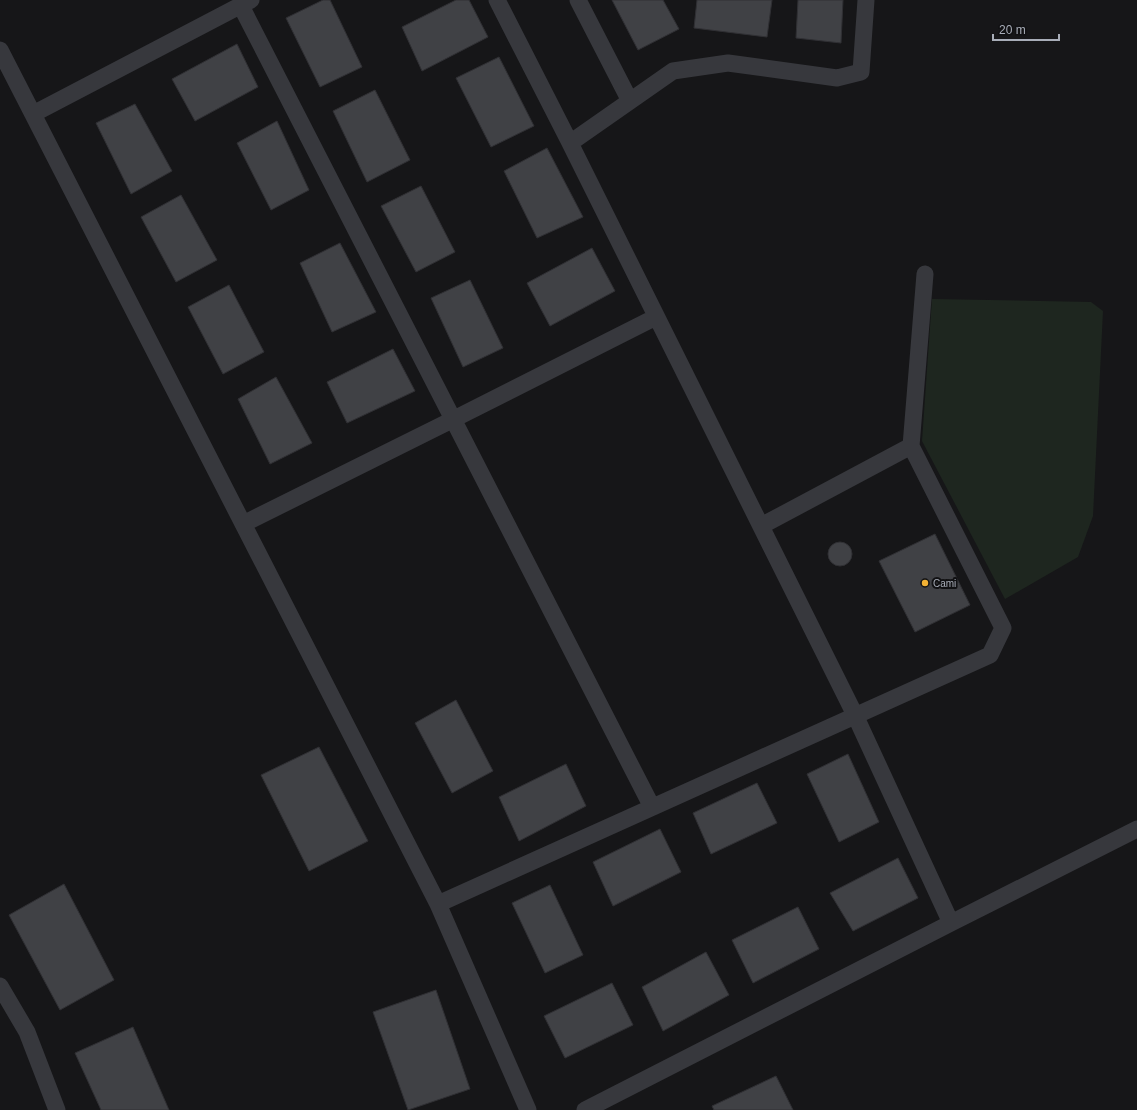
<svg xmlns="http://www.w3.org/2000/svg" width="1137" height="1110" viewBox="0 0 1137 1110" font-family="Arial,sans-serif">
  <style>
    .green { fill: #1e261f }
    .building { fill: #404145; stroke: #303034 }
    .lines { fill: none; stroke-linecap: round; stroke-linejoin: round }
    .minor { stroke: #37383d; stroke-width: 17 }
    .poi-dot { fill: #f2b134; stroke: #111113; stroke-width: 1.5 }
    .labels { text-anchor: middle; stroke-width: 4; stroke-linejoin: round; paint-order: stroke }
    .poi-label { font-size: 10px; fill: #a8adb8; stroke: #111113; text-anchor: start }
  </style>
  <rect width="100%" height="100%" fill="#161618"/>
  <!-- green -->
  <path class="green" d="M932,299L1091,302L1103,311L1093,516L1078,557L1005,599L922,441Z"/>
  <!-- building -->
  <path class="building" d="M323,0H330L362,67L320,87L286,18Z
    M456,0H469L488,37L422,71L402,27Z
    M612,0H663L679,29L638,50Z
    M697,0H772L767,37L694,28Z
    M798,0H843L841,43L796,38Z
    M237,44L258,87L195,121L172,79Z
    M499,57L534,126L491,147L456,78Z
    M375,90L410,160L367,182L333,111Z
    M135,104L172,171L131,194L96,123Z
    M277,121L309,190L271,210L237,143Z
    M547,148L583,217L537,238L504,171Z
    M421,186L455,252L416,272L381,206Z
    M181,195L217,260L176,282L141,217Z
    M340,243L376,312L332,332L300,263Z
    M592,248L615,291L550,326L527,283Z
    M470,280L503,348L463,367L431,298Z
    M229,285L264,352L223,374L188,307Z
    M393,349L415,391L347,423L327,382Z
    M276,377L312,443L270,464L238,399Z
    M935,534L970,605L915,632L879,561Z
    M828 554a12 12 0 1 1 24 0a12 12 0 1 1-24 0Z
    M456,700L493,771L452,793L415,723Z
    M319,747L368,841L309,871L261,775Z
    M848,754L879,822L839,842L807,774Z
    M566,764L586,806L519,841L499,797Z
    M757,783L777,823L711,854L693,813Z
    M660,829L681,872L613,906L593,862Z
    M898,858L918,898L853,931L830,893Z
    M64,884L114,980L60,1010L9,915Z
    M550,885L583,955L545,973L512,903Z
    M798,907L819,949L753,983L732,940Z
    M706,952L729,995L663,1031L642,987Z
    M612,983L633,1025L565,1058L544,1016Z
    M436,990L470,1089L408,1110L373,1012Z
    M133,1027L169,1110H101L75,1053Z
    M776,1076L793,1110H714L712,1106Z"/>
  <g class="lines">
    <!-- minor -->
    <path class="minor" d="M497,0L570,143
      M578,0L630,101
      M241,6L652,807
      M0,50L438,904L528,1110
      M33,114L251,0
      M243,524L454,419L656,317
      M761,526L911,446
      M438,904L990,655L1003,628L911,446L925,274
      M951,923L1137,829
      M0,986L27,1032L57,1110
      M585,1110L951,923L855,715L570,143L673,71L728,63L837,78L861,72L866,0"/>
  </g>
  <!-- markers -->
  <circle class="poi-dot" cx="925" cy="583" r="4"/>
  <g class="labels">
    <!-- poi labels -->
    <g class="poi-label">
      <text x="933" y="587">Cami</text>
    </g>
  </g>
  <!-- scale -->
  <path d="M993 34v6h66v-6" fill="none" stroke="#a8adb8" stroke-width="2"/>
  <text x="999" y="34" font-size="12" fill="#a8adb8" stroke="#111113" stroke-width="3" paint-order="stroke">20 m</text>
</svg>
